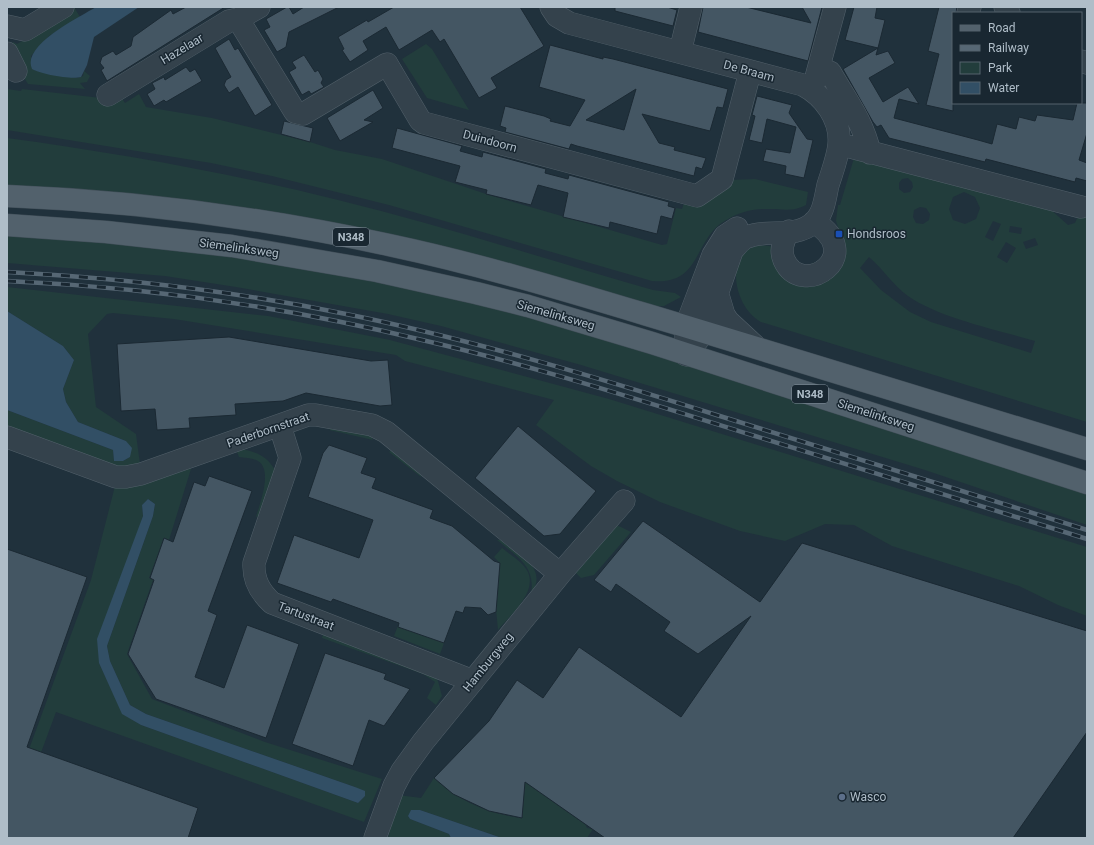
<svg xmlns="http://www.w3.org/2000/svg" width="1094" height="845" viewBox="0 0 1094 845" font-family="Roboto,sans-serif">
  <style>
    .green { fill: #223d3c; fill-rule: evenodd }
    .water { fill: #324f65 }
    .building { fill: #445663; stroke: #1b2933; fill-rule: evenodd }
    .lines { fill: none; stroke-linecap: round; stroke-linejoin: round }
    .minor-casing { stroke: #52606a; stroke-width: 23 }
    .major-casing { stroke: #404e58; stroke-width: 23 }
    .minor { stroke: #34424c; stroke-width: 22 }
    .major { stroke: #52616c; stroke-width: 22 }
    .rail-casing { stroke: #566774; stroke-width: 4.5 }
    .rail { stroke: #192731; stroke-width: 3; stroke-dasharray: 9; stroke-linecap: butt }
    .transit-dot { fill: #1a4fb4; stroke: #192731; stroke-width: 1.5 }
    .service-dot { fill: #5c6f8a; stroke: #192731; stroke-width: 1.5 }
    .labels { text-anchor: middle; stroke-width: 3; stroke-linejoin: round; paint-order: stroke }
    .shield { fill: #192731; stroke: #82909b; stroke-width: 1 }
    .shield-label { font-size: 11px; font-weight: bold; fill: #afbdc8 }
    .street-label { font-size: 12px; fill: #afbdc8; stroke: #192731 }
    .poi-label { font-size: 12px; fill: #afbdc8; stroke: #192731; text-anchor: start }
  </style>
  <rect width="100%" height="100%" fill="#20313c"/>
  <!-- green -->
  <path class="green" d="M72,7H74L80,17L49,36L31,56L34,70L39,71L77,78L83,76L84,71L90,76L87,82L80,83L85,89L28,84C21,72 10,56 13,42L17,44L39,31Z
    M426,44L432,49L469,110L427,98L402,59Z
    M7,89L21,91L22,89L110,99L119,94L125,103L139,94L146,107L212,118L310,142L335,150L382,159L486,194L662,245L667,244L676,208L682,209L686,197L730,180L755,179L808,192L806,205C793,212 784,209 770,209C752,208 735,213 720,224C693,246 699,285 652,281L389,205L272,176L211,163L7,130Z
    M7,138C118,153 229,173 338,200C444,226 548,260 653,290L675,293L681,297L664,306H655L455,251L7,187Z
    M854,158L1050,209L1068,225L1075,223L1080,211L1087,212V422L761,322C728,304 723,234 775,247L790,275L845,247L836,221L838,205H840ZM908,178L912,182L913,187L910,192L904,193L899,189V183L902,179ZM964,192L975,197L980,208L976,219L965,224L953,220L949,209L953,197ZM920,207L926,208L930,214L929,220L923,224L916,223L913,217L914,210ZM993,221L1001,224L993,241L985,237ZM1010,226L1022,228L1021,234L1009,232ZM1035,238L1038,245L1026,249L1023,242ZM1006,242L1016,248L1007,263L997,257ZM869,257C883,269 893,285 908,296C939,318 998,330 1035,341L1031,353L931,322L910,312L881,290L860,268Z
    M7,233L226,253L437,293L575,329L1087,492V525L925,470L581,365L441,326L388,314L236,287L165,276L7,263Z
    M7,287L268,316L390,340L609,399L1087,547V616L1058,605L1019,586L892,546L854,525L825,524L785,541L740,531L660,502L617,481L591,466L536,425L554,400L405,361L396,355L174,319L113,313L107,314L88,334L96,407L136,434L140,464L122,470L7,429V410L113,450L114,461H123L130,457L126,441L78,422L66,402L63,389L74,360L63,346L7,311Z
    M332,427L370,435L373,440L329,430Z
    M240,449C255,451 267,456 275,470L265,514L256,517C260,503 273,470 258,461C253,458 245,458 239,457L237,452Z
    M392,450L420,471L421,477L389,452Z
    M187,466L191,469L169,540L164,538L149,578L153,580L127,654L152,699L265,742L382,779L364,822L56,712L25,796L13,793L91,580L115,486ZM148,499L155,504L153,516L107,646L110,661L130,705L146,714L355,787L365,796L358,803L141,725L123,714L99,663L143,516L142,505Z
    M615,525L621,527L631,532L594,575L581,578L576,573V569Z
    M497,540H502C519,553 549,569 531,594C536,566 516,556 497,540Z
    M502,548C509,554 518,559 524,566C543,588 511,614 498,630L496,609L500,563L494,557Z
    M410,594L456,611L440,654L394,636Z
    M324,631L430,670L438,681L442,696L436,705L427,698L435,682L423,674L322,638Z
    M434,778C459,801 488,814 522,818L525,782L585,824L587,828L593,829L587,838H502L420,810H412L408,816L410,819L449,834L451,838H388L398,795L421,798Z"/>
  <!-- water -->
  <path class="water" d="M96,7H139L94,37L87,65L81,77C72,80 40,74 32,69C21,45 80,17 96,7Z
    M7,311L63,346L74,360L63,389L66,402L78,422L126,441L132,448L130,457L123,461H114L113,450L7,410Z
    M148,499L155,504L153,516L107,646L110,661L130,705L146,714L355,787L365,791V796L358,803L141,725L122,714L99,663L97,639L143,516L142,505Z
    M411,810H420L502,838H451L449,834L410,819L408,816Z"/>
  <!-- building -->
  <path class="building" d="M186,7H225L107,81L101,70L104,68L100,63L102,57L113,51L116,55L131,46L133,37L171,10L173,14Z
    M287,7H289L293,14L304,7H339L289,32L286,47L277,52L264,30L270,27L266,19Z
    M394,7H520L544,46L491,78L497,88L479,98L444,39L440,42L432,30L399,50L386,27L363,41L368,50L350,62L342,50L344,49L338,37L367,20L368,22Z
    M615,7H667L677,10L673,26L615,11Z
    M703,7H746L811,23L802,7H822L808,61L698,32Z
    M854,7H877L875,18L885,20L878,48L845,40Z
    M939,7H957L956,13H953V111L926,105L939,54L928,51Z
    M229,39L235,50L238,48L272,105L255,116L238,87L229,93L224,85L226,80L231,77L215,48Z
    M550,45L603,59V57L613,59L728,89L723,108L717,107L710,131L642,114L659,143L675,147L674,150L706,158L702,169L696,167L694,176L577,146L571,144L569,149L505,132L506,128L500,126L505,106L544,116L551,119L550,121L570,126L585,100L539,87ZM636,89L624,130L586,120Z
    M878,48L876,55L888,51L895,63L869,78L883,102L908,87L919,104L899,99L894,118L978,140L992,144L997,124L1016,129L1019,117L1035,121L1037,115L1073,120L1077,103H1087V133L1079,160L1087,163V181L1076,178L1075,182L986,159L985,162L889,138L881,125L877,127L873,122L843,69Z
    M304,55L315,72L318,70L323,79L321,83L324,87L311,94L309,91L302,95L289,72L296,68L292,62Z
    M186,67L190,72L195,69L202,81L166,102L164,100L154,106L147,94L155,89L152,83L164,77L165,80Z
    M373,90L383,108L364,120L373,122L340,141L327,118Z
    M757,96L792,105L789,113L807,139L813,140L804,178L785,174L786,166L763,161L766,149L790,153L796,127L767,119L762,143L749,140L755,116L752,115Z
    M284,121L313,128L310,142L281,134Z
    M397,128L462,146L460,151L482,157L483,152L546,169L545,173L568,179L569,175L669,202L668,206L675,208L672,219L661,216L657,234L610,222L609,228L563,217L568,193L538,185L531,205L486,194L487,190L455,182L460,166L392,148Z
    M229,337L371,361L388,360L392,405L380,406L306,393L283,401L235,404L236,415L189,418L190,428L157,430L155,409L121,411L117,344Z
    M518,426L596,491L560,534L544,536L475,478Z
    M329,445L367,458L361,473L376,478L372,488L433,510L430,518L452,526L494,561L500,563L496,612L488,615L481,608L465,607L463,613L456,611L444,643L398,627L399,623L333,599L331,602L277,583L294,535L359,558L373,520L308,497L323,453Z
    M209,476L252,491L208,611L217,615L195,677L224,688L247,625L299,644L266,738L156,699L128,654L154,580L150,578L164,538L173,542L194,482L205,486Z
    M643,521L760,602L802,543L1087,631V732L1013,838H605L525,782L522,818L489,811L453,794L434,778L489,721L517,680L543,698L579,647L681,717L751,616L698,654L664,631L670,622L616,584L611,592L594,580Z
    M7,549L87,577L27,747L198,808L188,838H7Z
    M325,653L386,674L384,679L410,689L384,726L369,720L353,766L292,744Z"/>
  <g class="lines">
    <!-- minor casing -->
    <g class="minor-casing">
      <path id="minor" d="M551,7L557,16L569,23L803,85C824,96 841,119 839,144C838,157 832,172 828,185C825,198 824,214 813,223C795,239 765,228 745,238C740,241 736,246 732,251L704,332L686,355
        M1005,7L1009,13
        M968,13L970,7
        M238,19L295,112L303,114L387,64L420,120L424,123L697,196L722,179L750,72
        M7,26L25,30L63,7
        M680,52L691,7
        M7,53L16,71
        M1081,61L1087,63
        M820,69L830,72C846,100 863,121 870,153
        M815,81L835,7
        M108,95L229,21L238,19L259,7
        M839,144L1081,207
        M789,231C783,240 780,250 784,260C802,300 868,255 814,222
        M718,295L724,315L728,321L756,347
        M686,345V326L713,255L725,236L737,228
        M280,426L290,458L254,563C253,580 260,592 272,603L473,681
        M7,437L116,477H126L141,474L308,415H316L372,425L386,432L560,574
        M375,838L394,786L402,771L423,742L560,574L624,501"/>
    </g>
    <!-- major casing -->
    <g class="major-casing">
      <path id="major" d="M7,196C135,201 264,218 389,245C488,266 584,296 681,325C816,366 951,408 1087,449
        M7,225L106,232L232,246L377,271L476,293L528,306L652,343L1087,483"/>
    </g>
    <!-- minor -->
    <use href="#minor" class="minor"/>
    <!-- major -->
    <use href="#major" class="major"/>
    <!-- rail casing -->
    <g class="rail-casing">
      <path id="rail" d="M7,272C121,278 234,291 346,314C474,340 599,378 723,417C845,455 966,492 1087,530
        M7,281C147,287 286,307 422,340C535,366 645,402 755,436C866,470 977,505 1087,539"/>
    </g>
    <!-- rail -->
    <use href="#rail" class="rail"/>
  </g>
  <!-- markers -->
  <rect class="transit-dot" x="835" y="230" width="8" height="8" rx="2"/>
  <circle class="service-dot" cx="842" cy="797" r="4"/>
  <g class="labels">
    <!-- shield labels -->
    <g class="shield">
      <rect x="333" y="228" width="36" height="18" rx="3"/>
      <rect x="792" y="385" width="36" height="18" rx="3"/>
    </g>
    <g class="shield-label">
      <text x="351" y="241">N348</text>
      <text x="810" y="398">N348</text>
    </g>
    <!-- street labels -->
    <g class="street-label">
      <text transform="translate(182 49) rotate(-31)" y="4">Hazelaar</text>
      <text transform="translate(749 71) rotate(15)" y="4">De Braam</text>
      <text transform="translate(490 141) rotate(15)" y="4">Duindoorn</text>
      <text transform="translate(239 248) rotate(8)" y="4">Siemelinksweg</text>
      <text transform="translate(556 315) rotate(16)" y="4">Siemelinksweg</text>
      <text transform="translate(876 415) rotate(18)" y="4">Siemelinksweg</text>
      <text transform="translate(268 430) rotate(-19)" y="4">Paderbornstraat</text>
      <text transform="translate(306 616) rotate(21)" y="4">Tartustraat</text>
      <text transform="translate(488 662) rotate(-51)" y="4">Hamburgweg</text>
    </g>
    <!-- poi labels -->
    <g class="poi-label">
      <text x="847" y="238">Hondsroos</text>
      <text x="850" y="801">Wasco</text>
    </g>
  </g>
  <!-- border -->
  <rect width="1094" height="845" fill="none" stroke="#afbdc8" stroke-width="16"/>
  <!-- legend -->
  <rect x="952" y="12" width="130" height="92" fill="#192731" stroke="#55636d"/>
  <rect x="960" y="25" width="20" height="6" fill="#52616c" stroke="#55636d"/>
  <text x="988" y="32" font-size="12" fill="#afbdc8">Road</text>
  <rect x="960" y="45" width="20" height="6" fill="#566774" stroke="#55636d"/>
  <text x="988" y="52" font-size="12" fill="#afbdc8">Railway</text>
  <rect x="960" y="62" width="20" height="12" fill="#223d3c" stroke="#55636d"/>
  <text x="988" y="72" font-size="12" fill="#afbdc8">Park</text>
  <rect x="960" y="82" width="20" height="12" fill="#324f65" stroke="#55636d"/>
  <text x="988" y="92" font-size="12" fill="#afbdc8">Water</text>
</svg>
